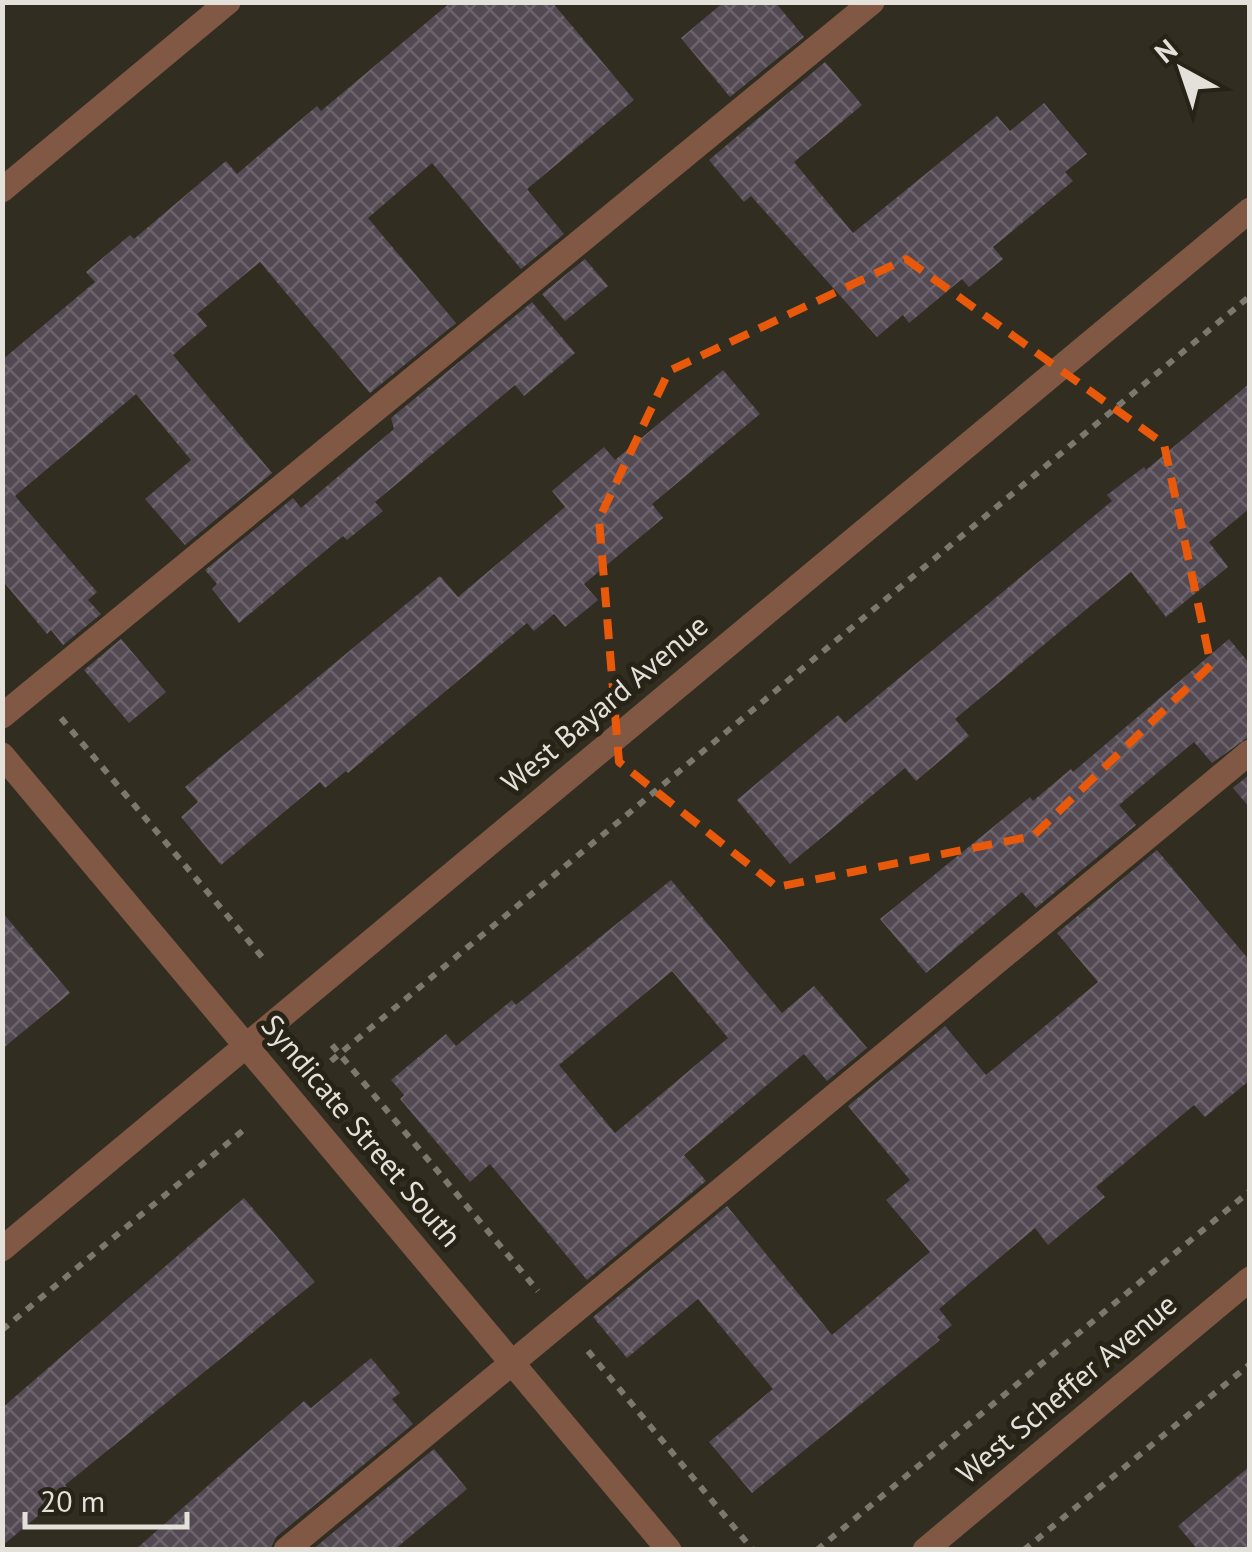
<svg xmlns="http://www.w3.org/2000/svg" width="1252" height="1552" viewBox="0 0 1252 1552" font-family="'PT Sans',sans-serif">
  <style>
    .building { fill: url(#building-cross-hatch); fill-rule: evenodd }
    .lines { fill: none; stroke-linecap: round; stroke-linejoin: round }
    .path { stroke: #7b796e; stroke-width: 6; stroke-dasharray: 8 8; stroke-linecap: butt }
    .minor { stroke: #805844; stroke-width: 25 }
    .marked { fill: none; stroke: #e8590c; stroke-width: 8; stroke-dasharray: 20 12; stroke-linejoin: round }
    .labels { text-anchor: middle; stroke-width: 10; stroke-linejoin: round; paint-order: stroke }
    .street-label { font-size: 30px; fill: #e3e1d9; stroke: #272417 }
  </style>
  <defs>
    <pattern id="building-cross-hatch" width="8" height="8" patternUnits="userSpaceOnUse" patternTransform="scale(2.5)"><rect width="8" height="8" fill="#534953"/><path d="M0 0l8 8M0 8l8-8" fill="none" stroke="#6c636b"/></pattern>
  </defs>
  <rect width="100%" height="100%" fill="#312e21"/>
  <!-- building -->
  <path class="building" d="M451,2H552L634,100L527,189L564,234L521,269L432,163L368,218L456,323L370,393L260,262L197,314L207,326L173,355L272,473L185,545L145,499L191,460L136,394L15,496L97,592L88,600L101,614L63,645L51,630L47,634L2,580V360L95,282L86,272L130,235L134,239L226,161L237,174L317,106L321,111Z
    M724,2H775L804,37L730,97L681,38Z
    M825,62L862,105L794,162L853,233L997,116L1010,131L1044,103L1087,154L1065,172L1073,181L993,247L1003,259L969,287L962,279L909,323L903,315L877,337L751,196L744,202L709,160Z
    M585,259L608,286L565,321L542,294Z
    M532,302L575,353L524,396L515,385L375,502L383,511L347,540L343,536L239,623L212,589L217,584L205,570L293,498L301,508L394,429L391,418Z
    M723,370L760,414L652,504L663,518L584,584L598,600L565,627L554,614L534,631L527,623L348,773L346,771L325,788L320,782L221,865L181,817L198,802L185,787L440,576L458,597L565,507L552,491L604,447L615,460Z
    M1250,383V508L1209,542L1228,567L1166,617L1131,572L955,719L969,736L916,781L905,768L790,864L737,800L838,715L845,723L1112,501L1107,495L1144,467L1146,470Z
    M121,639L166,692L129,723L84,670Z
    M1229,639L1250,664V736L1212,763L1194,742L1119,805L1136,825L1036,908L1022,892L926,973L880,919L1030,797L1033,801L1071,769L1073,772Z
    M1250,774V808L1233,788Z
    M1157,850L1250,961V1080L1205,1117L1194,1105L1096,1187L1105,1197L1048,1245L1035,1228L939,1309L952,1325L937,1337L940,1340L752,1493L709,1442L773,1389L698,1299L627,1358L593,1317L727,1206L832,1335L930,1252L886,1200L910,1180L848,1106L945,1026L986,1075L1098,982L1057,933Z
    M671,880L782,1013L814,986L867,1048L827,1081L804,1054L684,1155L706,1181L587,1280L490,1164L470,1182L400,1099L404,1095L391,1080L446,1034L456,1046L512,1000L516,1005ZM672,971L728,1038L615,1133L559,1065Z
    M2,912L70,993L2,1049Z
    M244,1198L315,1282L65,1485L69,1490L2,1546V1408Z
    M371,1358L400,1393L392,1399L413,1424L276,1537L270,1550H135L304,1401L311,1408Z
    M434,1449L467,1489L394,1550H312Z
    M1250,1466V1550H1198L1178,1526Z"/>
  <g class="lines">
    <!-- path -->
    <path class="path" d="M61,718L263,958
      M332,1045L538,1291
      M331,1061L1250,296
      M2,1330L246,1128
      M588,1351L753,1550
      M817,1550L1250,1191
      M1024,1550L1250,1364"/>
    <!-- minor -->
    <path class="minor" d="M2,190L228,2
      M2,716L872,2
      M2,755L669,1550
      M2,1249L1250,210
      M286,1550L1250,752
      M925,1550L1250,1279"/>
  </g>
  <!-- marked area -->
  <path class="marked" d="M906,259L1164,444L1211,665L1033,836L777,887L619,762L599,519L669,371Z"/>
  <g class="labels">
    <!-- street labels -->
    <g class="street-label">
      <text transform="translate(605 704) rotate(-40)" y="10">West Bayard Avenue</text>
      <text transform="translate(361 1131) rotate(50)" y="10">Syndicate Street South</text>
      <text transform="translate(1067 1389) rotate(-40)" y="10">West Scheffer Avenue</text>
    </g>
  </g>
  <!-- border -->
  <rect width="1252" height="1552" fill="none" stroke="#e3e1d9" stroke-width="10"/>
  <!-- north arrow -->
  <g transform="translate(1182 70) rotate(320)" stroke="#272417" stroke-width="8" paint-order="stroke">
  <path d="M0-8L18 38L0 25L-18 38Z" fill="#e3e1d9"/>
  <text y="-15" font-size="28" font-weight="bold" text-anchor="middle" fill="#e3e1d9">N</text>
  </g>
  <!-- scale -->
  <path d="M25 1512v15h162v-15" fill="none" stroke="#e3e1d9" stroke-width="5"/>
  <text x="40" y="1512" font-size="30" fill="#e3e1d9" stroke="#272417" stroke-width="8" paint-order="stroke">20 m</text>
</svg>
